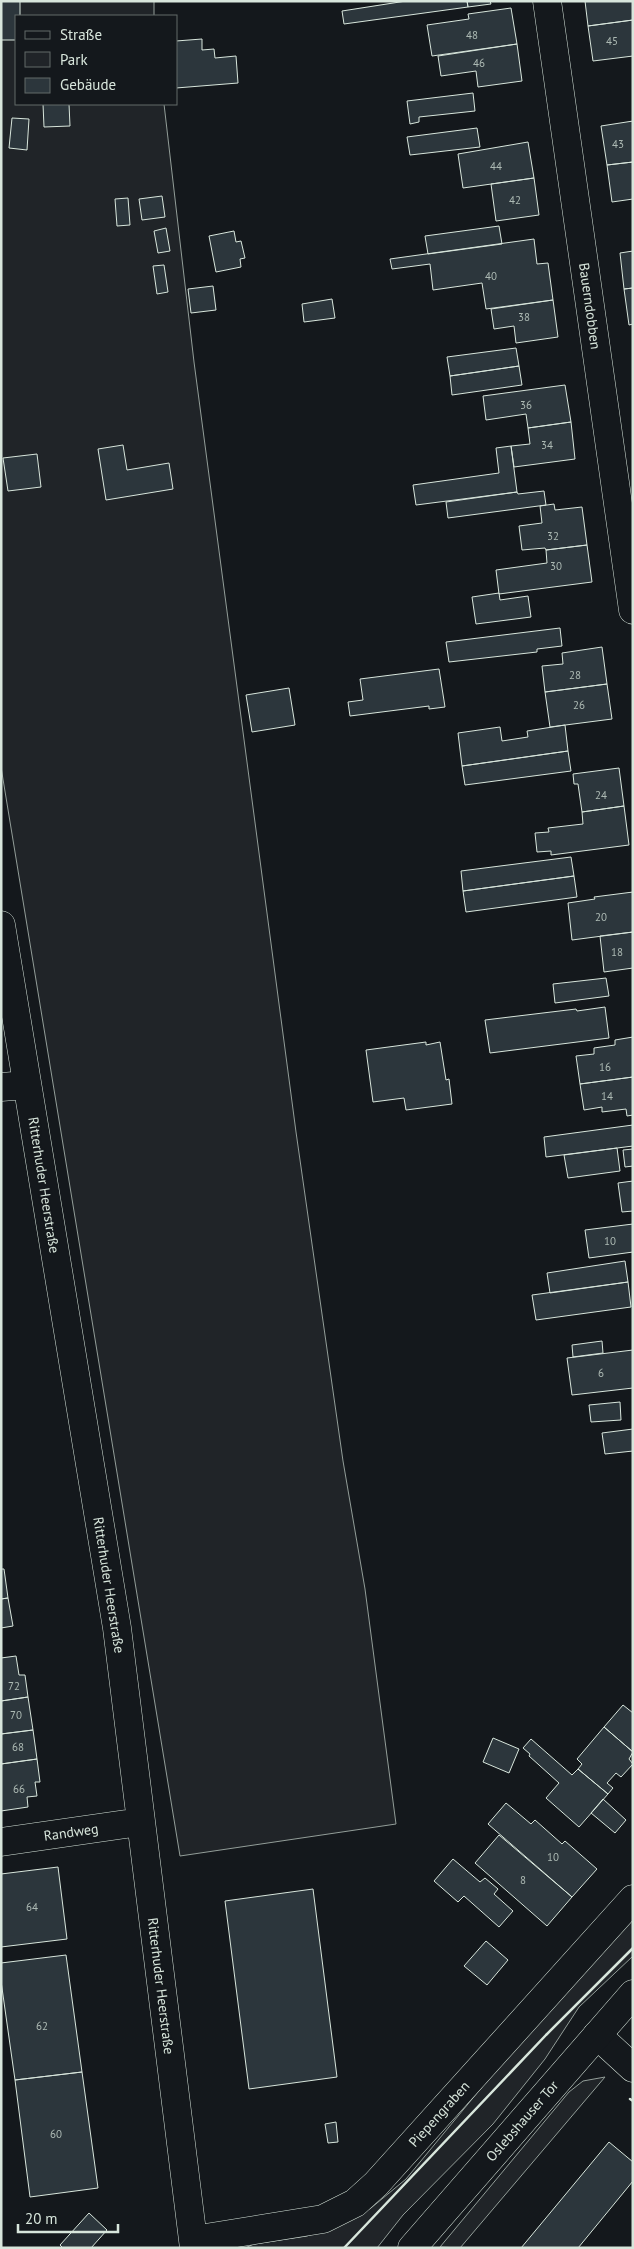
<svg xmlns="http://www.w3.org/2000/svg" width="634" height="2249" viewBox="0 0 634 2249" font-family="'PT Sans',sans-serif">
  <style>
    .green { fill: #202428; stroke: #939e99 }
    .building { fill: #2c363c; stroke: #d8e6dc }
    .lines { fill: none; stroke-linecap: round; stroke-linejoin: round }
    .minor-casing { stroke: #d8e6dc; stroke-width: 29 }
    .major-casing { stroke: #d8e6dc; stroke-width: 29 }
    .minor { stroke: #14181c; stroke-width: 28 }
    .major { stroke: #14181c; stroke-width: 28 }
    .wall { stroke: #d8e6dc; stroke-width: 2.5 }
    .labels { text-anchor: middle; stroke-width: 4; stroke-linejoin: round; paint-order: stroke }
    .number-label { font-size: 11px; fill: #adbab4 }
    .street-label { font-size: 14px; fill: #d8e6dc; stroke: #14181c }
  </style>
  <rect width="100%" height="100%" fill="#14181c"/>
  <!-- green -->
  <path class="green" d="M1,1H154V16H16V104H164L194,362L296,1132L343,1461L365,1589L396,1824L180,1856L1,767Z
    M633,1916V1956L579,2007L545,2059L493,2124L403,2215L377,2248H245L254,2244L307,2236L340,2224L371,2208L406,2179L520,2041Z
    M605,2077L460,2248L440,2247L569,2092L583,2081Z"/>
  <!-- building -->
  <path class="building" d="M1,1H20V16H16V40H1Z
    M406,1H467L468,7L344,24L342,11Z
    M467,1H490L491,4L468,7Z
    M585,1H633V20L588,26Z
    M511,8L517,44L432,56L427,25L469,19L468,14Z
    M633,20V56L593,61L588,26Z
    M202,39V50L214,49L215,58L236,56L238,83L176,88V41Z
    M517,44L522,81L478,87L476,71L441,76L438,56Z
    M473,93L475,111L419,117V122L410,124L407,101Z
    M43,104H69L70,126L44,127Z
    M12,118L29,119L27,150L9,148Z
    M633,121V162L607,165L601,126Z
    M477,128L480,147L410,155L407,137Z
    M528,142L534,178L463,188L458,154Z
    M633,162V199L612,202L607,165Z
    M534,178L539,215L496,221L491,184Z
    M162,196L165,217L142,220L139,199Z
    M128,198L130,225L117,226L115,199Z
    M499,226L502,244L428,254L425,236Z
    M166,228L170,251L158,253L154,231Z
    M234,231L236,242L241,241L245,258L240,259L241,267L216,272L209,236Z
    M534,239L537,264L548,263L553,300L486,309L482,283L433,290L430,264L392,269L390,259Z
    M633,251V288L624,289L620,253Z
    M164,265L168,292L157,294L153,266Z
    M213,286L216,310L191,313L188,289Z
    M633,288V324L629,325L624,289Z
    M332,299L335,318L304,322L302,304Z
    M553,300L558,337L516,343L514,326L494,329L491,309Z
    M516,348L519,366L450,376L447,357Z
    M519,366L522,385L452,395L450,376Z
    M565,385L571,422L528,428L526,414L486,420L483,396Z
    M571,422L575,459L514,467L511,446L530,444L528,428Z
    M123,445L127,470L169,463L173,489L106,500L98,449Z
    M511,446L517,492L416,505L413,485L499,473L496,448Z
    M37,454L41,487L8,491L3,458Z
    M544,491L546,505L448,518L446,502L517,492L518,494Z
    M554,504L555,510L582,507L587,545L546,550L545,548L522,550L519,526L542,523L540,506Z
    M587,545L592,582L499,594L496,570L547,563L546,550Z
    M499,593L500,600L528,596L531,617L476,624L472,597Z
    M560,628L562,646L537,649V652L449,662L446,642Z
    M602,647L607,684L545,692L542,666L563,664L562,653Z
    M439,669L445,707L429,709V706L350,716L348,702L363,700L360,679Z
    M607,684L612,719L550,727L545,692Z
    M289,688L295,725L252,732L246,695Z
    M565,725L568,751L462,766L458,733L500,727L502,741L528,737L527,731Z
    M568,751L571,771L465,785L462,766Z
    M619,768L624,806L582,812L578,784H574L573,774Z
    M624,806L629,845L551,855V851L537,852L535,833L549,832L548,828L583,824L582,812Z
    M571,857L574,876L463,891L461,871Z
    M574,876L577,897L466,912L463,891Z
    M633,892V932L572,940L568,903L595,899L594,897Z
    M633,932V968L604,972L600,936Z
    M606,978L609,996L555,1003L553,984Z
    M605,1007L609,1038L490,1053L485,1020L576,1009L577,1011Z
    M633,1037V1077L580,1084L576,1056L594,1054V1048L615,1045V1040Z
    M426,1042V1045L440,1042L446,1080L449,1079L452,1104L406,1110L404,1098L373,1102L366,1050Z
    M633,1077V1115L627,1116L626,1109L602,1112V1107L584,1110L580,1084Z
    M633,1125V1146L546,1157L544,1137Z
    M617,1148L620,1171L568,1178L564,1155Z
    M633,1149V1166L625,1167L623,1150Z
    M633,1181V1211L622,1212L618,1183Z
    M633,1224V1252L589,1258L585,1230Z
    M625,1261L628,1282L550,1293L547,1273Z
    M628,1282L631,1307L536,1320L532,1295Z
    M602,1341L603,1353L573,1357L572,1345Z
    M633,1350V1388L572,1395L567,1358Z
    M620,1402L621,1420L591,1422L589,1405Z
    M633,1429V1451L605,1454L602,1433Z
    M1,1569H4L8,1598L1,1599Z
    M8,1598L13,1626L1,1628V1599Z
    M16,1656L19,1675H25L28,1697L1,1701V1658Z
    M28,1697L33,1730L1,1734V1701Z
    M623,1705L633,1713V1752L604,1727Z
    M604,1727L633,1752L629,1759L633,1764L621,1777L616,1773L607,1783L613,1788L608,1794L578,1769L582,1764L577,1759Z
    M33,1730L37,1759L1,1764V1734Z
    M493,1738L519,1749L509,1773L483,1762Z
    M531,1739L572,1775L578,1769L608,1794L579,1827L546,1798L559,1783L529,1756L530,1754L523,1748Z
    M37,1759L40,1782H35L37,1796L27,1797L28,1807L1,1811V1764Z
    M603,1799L626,1820L615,1833L591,1813Z
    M506,1803L531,1824L535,1820L562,1844L565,1841L597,1869L572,1897L488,1824Z
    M499,1835L572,1897L547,1926L475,1863Z
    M453,1859L480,1882L485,1878L498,1889L494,1894L513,1911L499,1927L464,1896L458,1902L434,1881Z
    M58,1867L67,1939L1,1947V1874Z
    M313,1889L337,2077L249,2089L225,1901Z
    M486,1941L508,1960L487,1985L464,1966Z
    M66,1955L82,2072L15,2080L1,1981V1963Z
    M82,2072L98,2188L30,2197L15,2080Z
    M336,2122L338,2142L328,2143L325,2124Z
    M609,2142L633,2162V2181L578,2248H521Z
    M89,2213L107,2230L91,2248H63L60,2245Z"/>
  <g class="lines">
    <!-- minor casing -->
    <g class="minor-casing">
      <path id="minor" d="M547,1L633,610
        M1,925L117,1628L194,2248
        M1,1087L27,1085
        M1,1842L140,1822
        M597,2035L633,2068
        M193,2240L323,2219L355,2203L376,2184L633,1899"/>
    </g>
    <!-- major casing -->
    <g class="major-casing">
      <path id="major" d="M412,2248L633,1994"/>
    </g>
    <!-- minor -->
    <use href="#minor" class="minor"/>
    <!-- major -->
    <use href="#major" class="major"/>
    <!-- wall -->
    <path class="wall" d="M630,2099L633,2101
      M344,2248L546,2035L633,1948"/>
  </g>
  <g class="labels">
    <!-- number labels -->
    <g class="number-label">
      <text x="472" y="39">48</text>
      <text x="612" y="45">45</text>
      <text x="479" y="67">46</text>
      <text x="618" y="148">43</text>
      <text x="496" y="170">44</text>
      <text x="515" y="204">42</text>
      <text x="491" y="280">40</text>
      <text x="524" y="321">38</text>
      <text x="526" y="409">36</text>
      <text x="547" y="449">34</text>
      <text x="553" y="540">32</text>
      <text x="556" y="570">30</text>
      <text x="575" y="679">28</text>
      <text x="579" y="709">26</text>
      <text x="601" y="799">24</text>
      <text x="601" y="921">20</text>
      <text x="617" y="956">18</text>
      <text x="605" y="1071">16</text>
      <text x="607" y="1100">14</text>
      <text x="610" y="1245">10</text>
      <text x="601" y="1377">6</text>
      <text x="14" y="1690">72</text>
      <text x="16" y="1719">70</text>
      <text x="18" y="1751">68</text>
      <text x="19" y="1793">66</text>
      <text x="553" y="1861">10</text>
      <text x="523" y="1884">8</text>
      <text x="32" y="1911">64</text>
      <text x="42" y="2030">62</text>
      <text x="56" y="2138">60</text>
    </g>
    <!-- street labels -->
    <g class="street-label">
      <text transform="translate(590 306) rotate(82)" y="5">Bauerndobben</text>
      <text transform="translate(44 1185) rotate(81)" y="5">Ritterhuder Heerstraße</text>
      <text transform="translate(109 1585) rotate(81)" y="5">Ritterhuder Heerstraße</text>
      <text transform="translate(71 1832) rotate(-8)" y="5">Randweg</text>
      <text transform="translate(161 1986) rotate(83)" y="5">Ritterhuder Heerstraße</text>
      <text transform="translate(439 2114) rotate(-48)" y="5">Piepengraben</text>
      <text transform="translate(522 2121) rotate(-49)" y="5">Oslebshauser Tor</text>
    </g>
  </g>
  <!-- border -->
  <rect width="634" height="2249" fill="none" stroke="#d8e6dc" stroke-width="5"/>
  <!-- legend -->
  <rect x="15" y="15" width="162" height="90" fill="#14181c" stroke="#626a69"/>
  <rect x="25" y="31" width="25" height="8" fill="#14181c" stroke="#626a69"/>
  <text x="60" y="40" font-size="15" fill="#d8e6dc">Straße</text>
  <rect x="25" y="52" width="25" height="15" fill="#202428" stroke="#626a69"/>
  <text x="60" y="65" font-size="15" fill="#d8e6dc">Park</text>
  <rect x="25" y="78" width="25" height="15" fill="#2c363c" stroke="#626a69"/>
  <text x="60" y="90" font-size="15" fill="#d8e6dc">Gebäude</text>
  <!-- scale -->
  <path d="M18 2224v8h100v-8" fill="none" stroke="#d8e6dc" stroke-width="2.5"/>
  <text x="25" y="2224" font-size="15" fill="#d8e6dc" stroke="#14181c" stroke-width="4" paint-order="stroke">20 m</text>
</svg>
